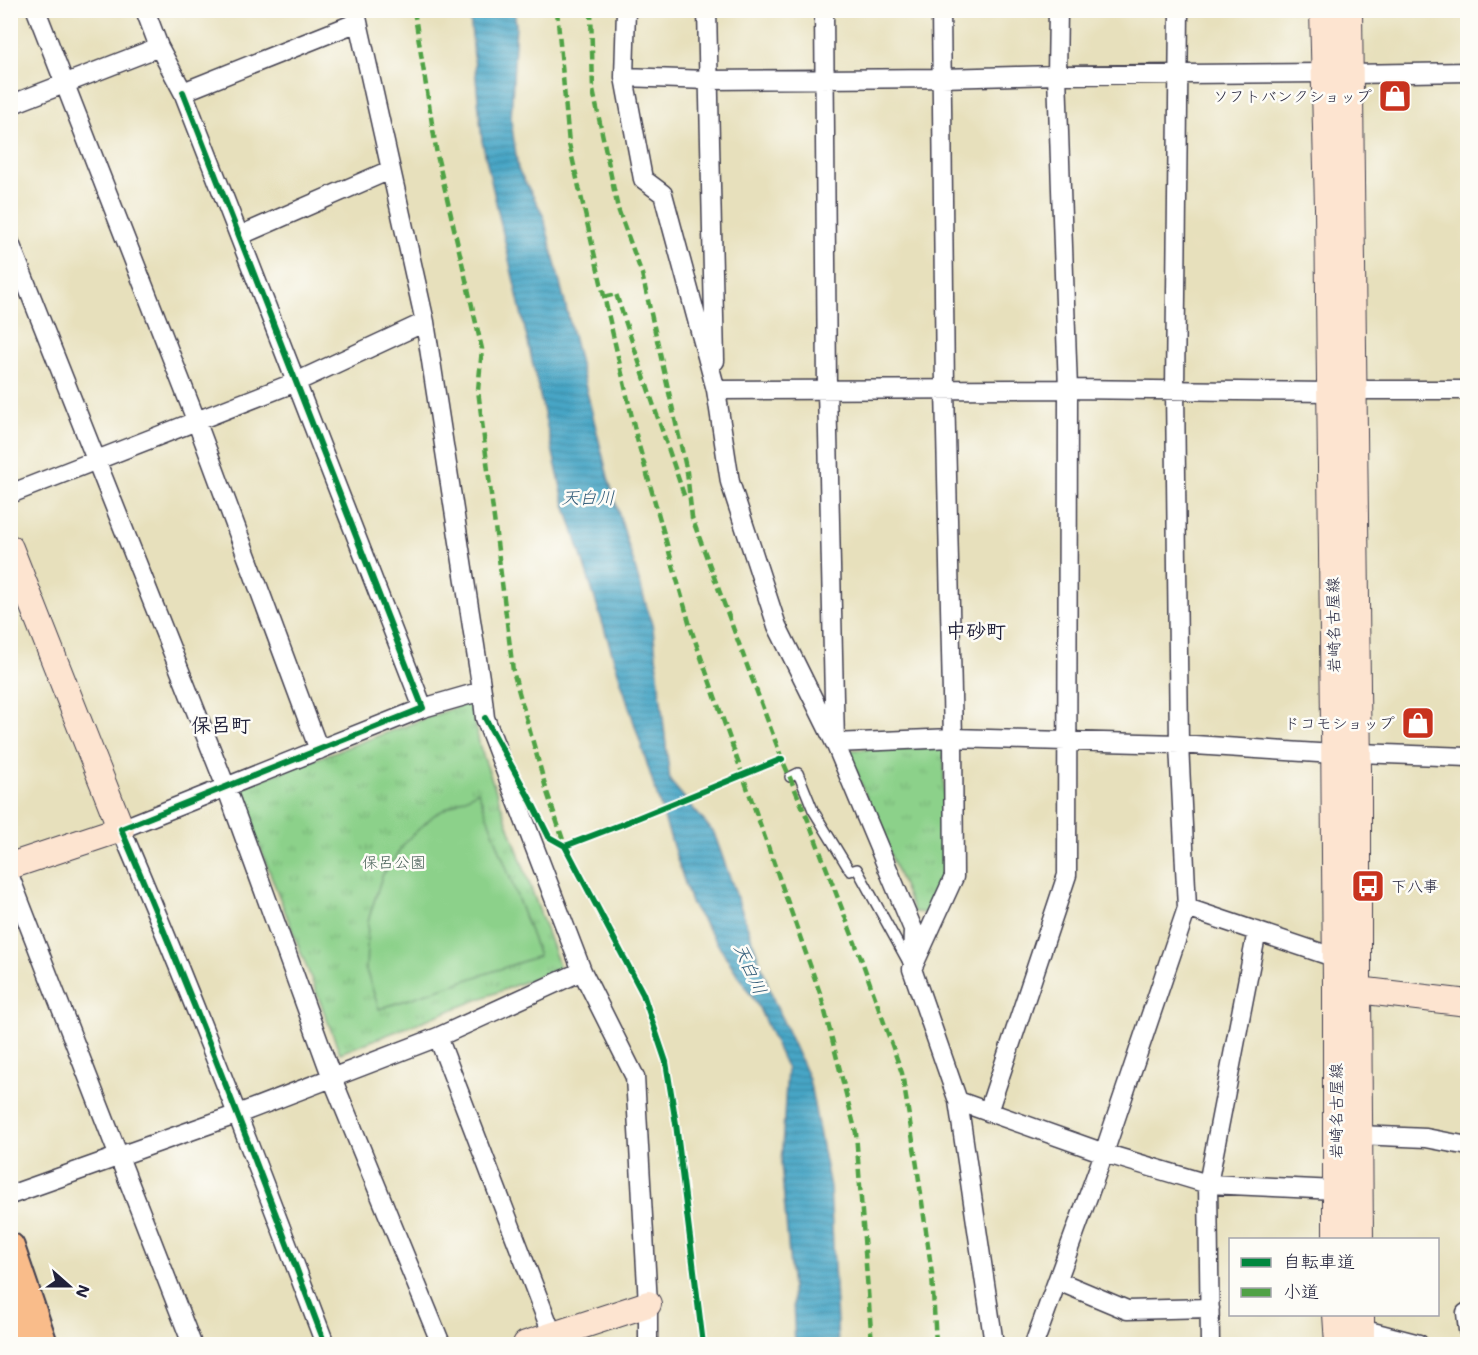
<svg xmlns="http://www.w3.org/2000/svg" width="1478" height="1355" viewBox="0 0 1478 1355" font-family="Mali,'Klee One',sans-serif">
  <style>
    .grass { fill: url(#grass-tufts); stroke: #577a62; stroke-width: 1.5 }
    .garden { fill: #8cd18a; stroke: #577a62; stroke-width: 1.5 }
    .water { fill: url(#water-rules); stroke: #346480; stroke-width: 1.5 }
    .lines { fill: none; stroke-linecap: round; stroke-linejoin: round }
    .lane-casing { stroke: #403e4e; stroke-width: 12 }
    .street-casing { stroke: #403e4e; stroke-width: 21 }
    .secondary-casing { stroke: #403e4e; stroke-width: 28 }
    .primary-casing { stroke: #403e4e; stroke-width: 32 }
    .lane { stroke: #fff; stroke-width: 9 }
    .street { stroke: #fff; stroke-width: 18 }
    .secondary { stroke: #fde4d0; stroke-width: 26 }
    .primary { stroke: #f9bc8a; stroke-width: 28 }
    .quiet { stroke: #50a245; stroke-width: 4.5; stroke-dasharray: 9 4.5; stroke-linecap: butt }
    .cycleway-casing { stroke: #fdfcf7; stroke-width: 10 }
    .cycleway { stroke: #00873e; stroke-width: 6 }
    .labels { text-anchor: middle; stroke-width: 5; stroke-linejoin: round; paint-order: stroke }
    .poi-label { font-size: 16px; fill: #22223b; stroke: #fdfcf7; text-anchor: end }
    .street-label { font-size: 16px; fill: #22223b; stroke: #fdfcf7 }
    .park-label { font-size: 16px; fill: #475f57; stroke: #fdfcf7 }
    .water-label { font-size: 18px; font-style: italic; fill: #335d7a; stroke: #fdfcf7 }
    .quarter-label { font-size: 20px; font-weight: bold; fill: #22223b; stroke: #fdfcf7 }
  </style>
  <defs>
    <pattern id="grass-tufts" width="24" height="20" patternUnits="userSpaceOnUse" patternTransform="scale(1.5)"><rect width="24" height="20" fill="#8cd18a"/><path d="M3 7l-1-3M5 7V3M7 7l1-3M15 17l-1-3M17 17v-4M19 17l1-3" fill="none" stroke="#78b378"/></pattern>
    <pattern id="water-rules" width="6" height="5" patternUnits="userSpaceOnUse" patternTransform="scale(1.5)"><rect width="6" height="5" fill="#47a6c6"/><path d="M0 2.5h6" fill="none" stroke="#3b87a2"/></pattern>
  </defs>
  <rect width="100%" height="100%" fill="#fdfcf7"/>
  <filter id="ink" filterUnits="userSpaceOnUse"><feTurbulence type="fractalNoise" baseFrequency=".0167" numOctaves="2"/><feDisplacementMap in="SourceGraphic" scale="12" xChannelSelector="R" yChannelSelector="G"/><feConvolveMatrix kernelMatrix="1 2 1 2 8 2 1 2 1" color-interpolation-filters="sRGB"/></filter>
  <filter id="wash" filterUnits="userSpaceOnUse"><feTurbulence type="fractalNoise" baseFrequency=".008" numOctaves="4" result="noise"/><feDisplacementMap in="SourceGraphic" scale="24" xChannelSelector="R" yChannelSelector="G"/><feGaussianBlur stdDeviation="1.35" result="paint"/><feColorMatrix in="noise" values="0 0 0 0 0 0 0 0 0 0 0 0 0 0 0 0 0 1.4 0 .05"/><feComposite in="paint" operator="in"/></filter>
  <g filter="url(#wash)">
    <rect width="100%" height="100%" fill="#e7e0bc"/>
    <!-- grass -->
    <path class="grass" d="M470,702L480,747L560,968L340,1053L237,788Z
      M944,747V870L927,913L914,912L847,750Z"/>
    <!-- garden -->
    <path class="garden" d="M478,791L539,956L379,1009L366,970L368,921L382,876L407,840L434,815Z"/>
    <!-- water -->
    <path class="water" d="M471,11H514L516,23L511,120L518,169L543,214L608,477L653,628L670,781L714,833L774,1001L809,1079L830,1187L838,1344H795L793,1301L781,1164L787,1069L758,1006L691,903L564,501L482,141L470,16Z"/>
  </g>
  <g filter="url(#ink)">
    <g class="lines">
      <!-- lane casing -->
      <g class="lane-casing">
        <path id="lane" d="M790,777L798,773L813,810L850,871L857,869L908,962"/>
      </g>
      <!-- street casing -->
      <g class="street-casing">
        <path id="street" d="M36,10L196,420L319,750
          M145,10L159,47L183,92L358,22L356,12
          M626,10L624,77L643,179L663,194L716,390L730,482L777,626L835,743L913,929L912,961
          M707,10L715,361
          M824,10L827,389L835,743L953,738L1179,744L1334,754L1358,753L1468,757
          M941,10L945,389L953,738L954,877L912,969L958,1101L994,1344
          M358,22L425,322L482,691L485,718L582,971L635,1077L648,1304V1344
          M1351,74L1468,72
          M624,77L708,80L942,78L1057,75L1324,73
          M183,92L423,708L121,829C194,999 260,1172 325,1344
          M10,105L159,47
          M239,236L390,170
          M10,243L226,787L332,1078L441,1344
          M716,390L1068,389L1330,392
          M1353,390H1468
          M10,494L296,382L425,322
          M423,708L482,691
          M10,877L192,1344
          M1187,908L1336,958
          M438,1037L556,1344
          M958,1101L1104,1153L1208,1184L1336,1190
          M988,1112L1067,875L1068,389L1057,75L1058,10
          M1359,1135L1426,1138L1468,1146
          M10,1195L238,1114L438,1037L582,971
          M1058,1281L1127,1310L1210,1308
          M1468,1312L1466,1313L1468,1330
          M1361,1329L1419,1344
          M1034,1344L1104,1153L1187,908L1179,744L1175,389L1179,10
          M1210,1344L1208,1184L1257,931"/>
      </g>
      <!-- secondary casing -->
      <g class="secondary-casing">
        <path id="secondary" d="M1323,10L1328,208L1334,724L1336,988V1240
          M1349,10L1358,771V990L1360,1240
          M10,548L121,829L10,866
          M1358,990L1468,1003
          M1336,1314L1338,1344
          M1361,1314V1344
          M526,1344L648,1304"/>
      </g>
      <!-- primary casing -->
      <g class="primary-casing">
        <path id="primary" d="M10,1247L43,1344
          M10,1314L22,1344"/>
      </g>
      <!-- lane -->
      <use href="#lane" class="lane"/>
      <!-- street -->
      <use href="#street" class="street"/>
      <!-- secondary -->
      <use href="#secondary" class="secondary"/>
      <!-- primary -->
      <use href="#primary" class="primary"/>
      <!-- quiet -->
      <path class="quiet" d="M414,10L437,155L482,349L478,390L513,671L547,792L565,846
        M557,10L569,144L637,439L691,629L821,996L856,1133L872,1344
        M591,10L593,90L618,209L642,274L687,472L692,518L782,759L808,820L862,961L902,1073L917,1166L932,1274L936,1344
        M604,297L616,294L685,498"/>
      <!-- cycleway casing -->
      <g class="cycleway-casing">
        <path id="cycleway" d="M183,92L423,708L121,829C194,999 260,1172 325,1344
          M485,718L531,801L549,837L565,846L643,994L666,1062L676,1124L703,1344
          M565,846L620,825L782,759"/>
      </g>
      <!-- cycleway -->
      <use href="#cycleway" class="cycleway"/>
    </g>
  </g>
  <!-- icons -->
  <defs>
    <g id="shop-square" transform="scale(1.725)"><rect x="-9" y="-9" width="18" height="18" rx="4" fill="#c8321e" stroke="#fdfcf7"/><path d="M-5-2.5h2.3a2.7 3.5 0 0 1 5.4 0H5L5.5 6h-11ZM-1.5-2.5h3a1.5 2.3 0 0 0-3 0Z" fill="#fff"/></g>
    <g id="bus-square" transform="scale(1.725)"><rect x="-9" y="-9" width="18" height="18" rx="4" fill="#c8321e" stroke="#fdfcf7"/><path d="M-5-6H5V4H4V6H2V4H-2V6H-4V4H-5ZM-3.5-4V0h7V-4ZM-3.5 1.2v1.5H-2V1.2ZM2 1.2v1.5H3.5V1.2Z" fill="#fff"/></g>
  </defs>
  <g fill-rule="evenodd">
    <use href="#shop-square" x="1395" y="96"/>
    <use href="#shop-square" x="1418" y="723"/>
    <use href="#bus-square" x="1368" y="886"/>
  </g>
  <g class="labels">
    <!-- poi labels -->
    <g class="poi-label">
      <text x="1372" y="102">ソフトバンクショップ</text>
      <text x="1395" y="729">ドコモショップ</text>
      <text x="1391" y="892" text-anchor="start">下八事</text>
    </g>
    <!-- street labels -->
    <g class="street-label">
      <text transform="translate(1333 625) rotate(-91)" y="6">岩崎名古屋線</text>
      <text transform="translate(1336 1111) rotate(-90)" y="6">岩崎名古屋線</text>
    </g>
    <!-- park labels -->
    <g class="park-label">
      <text x="394" y="868">保呂公園</text>
    </g>
    <!-- water labels -->
    <g class="water-label">
      <text x="588" y="504">天白川</text>
      <text transform="translate(750 969) rotate(66)" y="6">天白川</text>
    </g>
    <!-- quarter labels -->
    <g class="quarter-label">
      <text x="976" y="638">中砂町</text>
      <text x="221" y="732">保呂町</text>
    </g>
  </g>
  <!-- margin -->
  <rect width="1478" height="1355" fill="none" stroke="#fdfcf7" stroke-width="36"/>
  <!-- legend -->
  <rect x="1229" y="1238" width="210" height="78" fill="#fdfcf7" stroke="#a5a5ac" stroke-width="1.5"/>
  <rect x="1241" y="1258" width="30" height="9" fill="#00873e" stroke="#a5a5ac" stroke-width="1.5"/>
  <text x="1283" y="1268" font-size="18" fill="#22223b">自転車道</text>
  <rect x="1241" y="1288" width="30" height="9" fill="#50a245" stroke="#a5a5ac" stroke-width="1.5"/>
  <text x="1283" y="1298" font-size="18" fill="#22223b">小道</text>
  <!-- north arrow -->
  <g transform="translate(69 1286) rotate(111)" stroke="#fdfcf7" stroke-width="4.5" paint-order="stroke">
  <path d="M0-4.5L10 22L0 15L-10 22Z" fill="#22223b"/>
  <text y="-9" font-size="16" font-weight="bold" text-anchor="middle" fill="#22223b">N</text>
  </g>
</svg>
